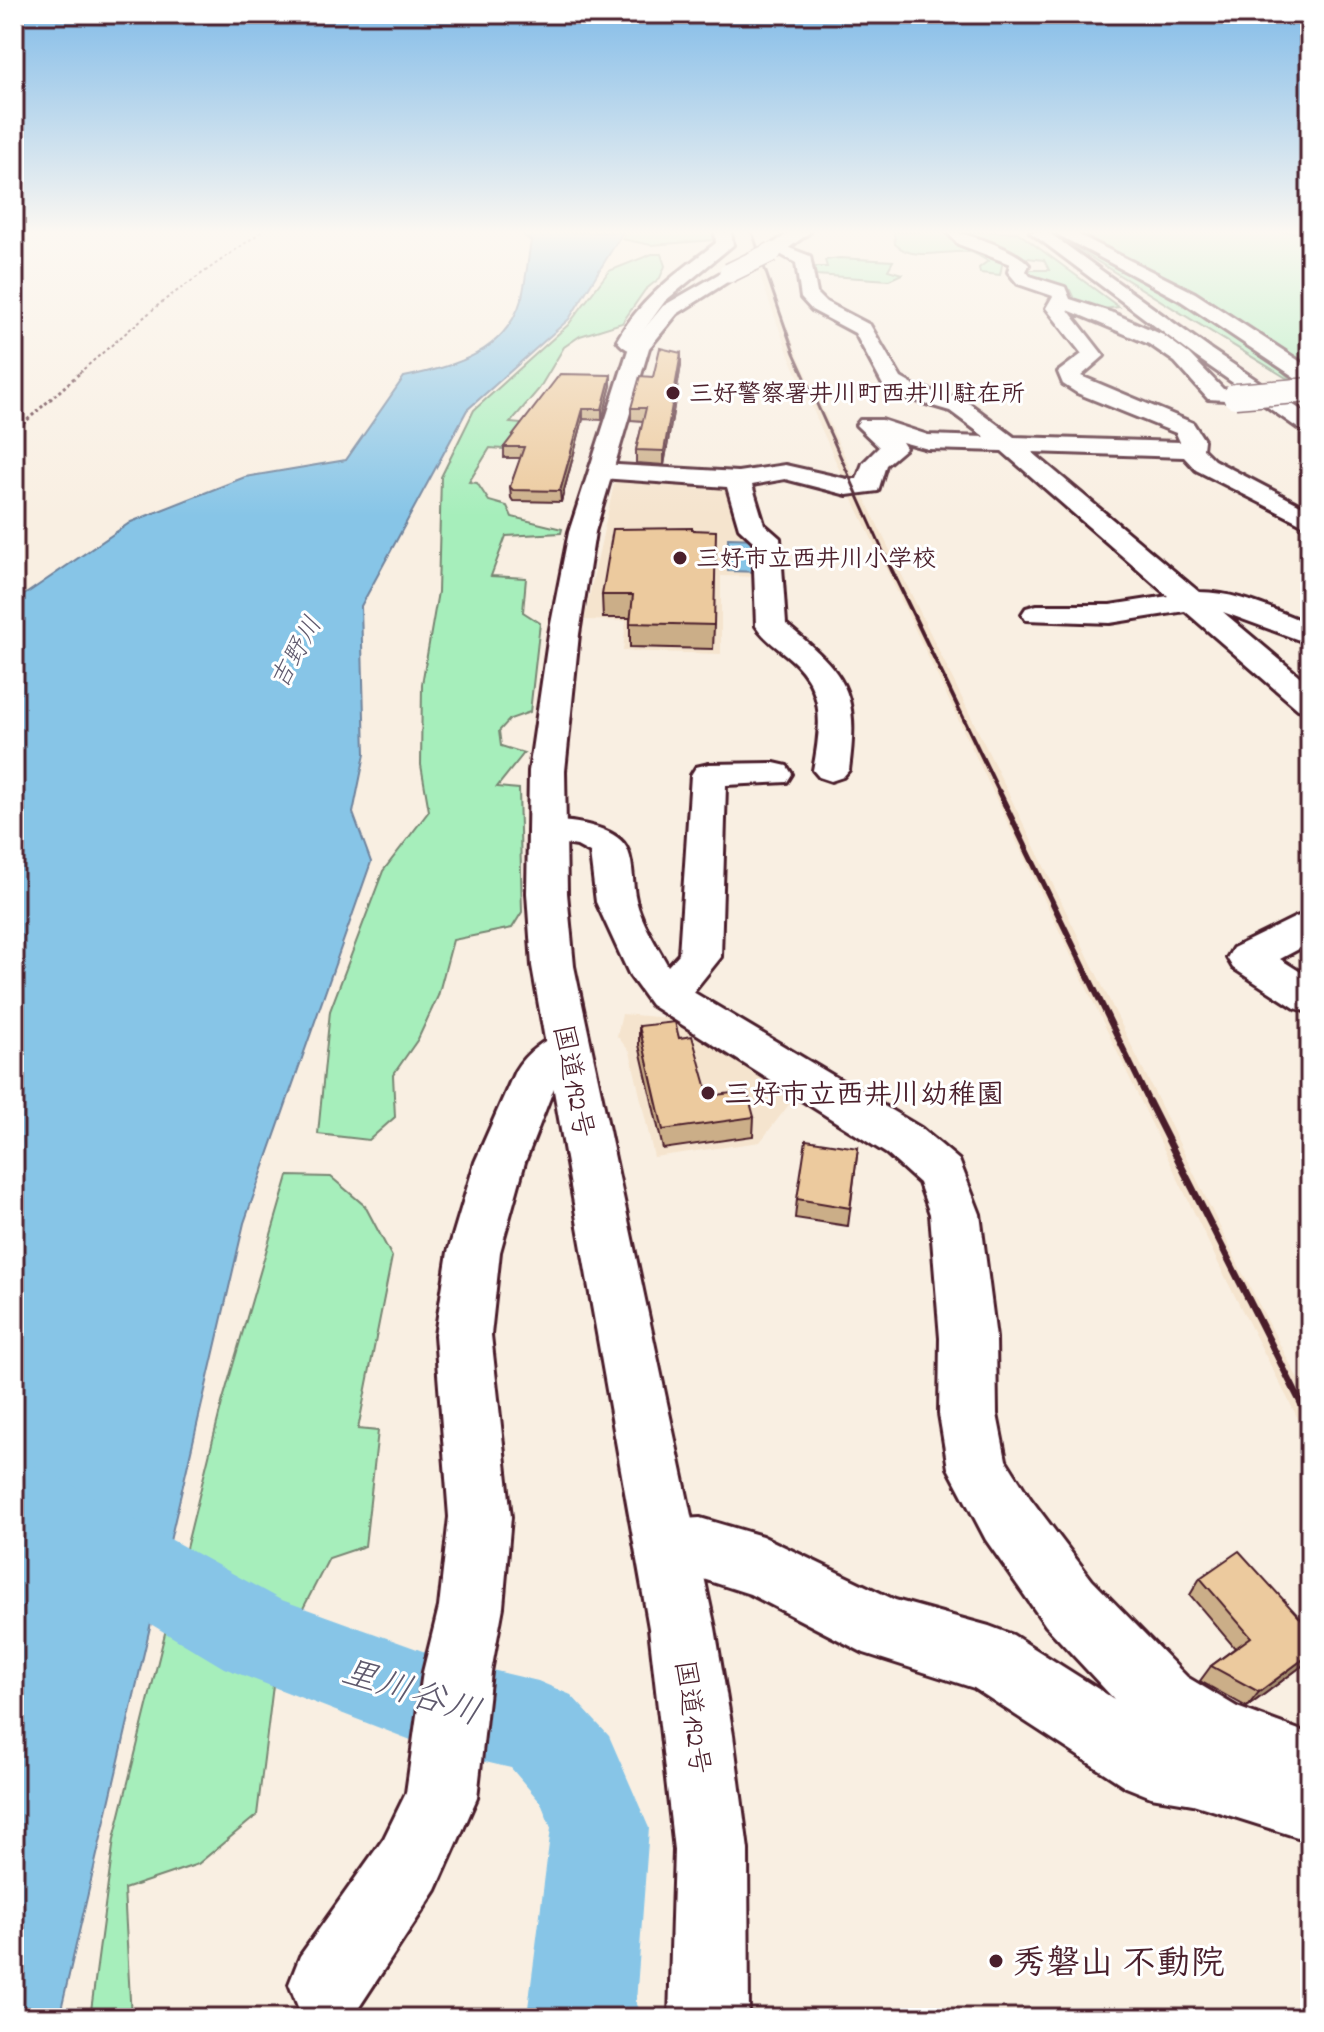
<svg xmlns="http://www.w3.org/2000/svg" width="1324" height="2032" viewBox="0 0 1324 2032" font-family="'Indie Flower','Klee One',sans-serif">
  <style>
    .built { fill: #f5e4ce }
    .green { fill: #a6eebb; stroke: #788673; stroke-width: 2 }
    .water { fill: #87c5e7; stroke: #6f839c; stroke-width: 2 }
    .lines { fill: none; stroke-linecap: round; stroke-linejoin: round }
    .river { fill: #87c5e7; fill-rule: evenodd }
    .minor-casing { stroke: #4a1f2b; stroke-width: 6 }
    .highway-casing { stroke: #4a1f2b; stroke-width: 6 }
    .path-far1 { stroke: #4a1f2b; stroke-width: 2; stroke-dasharray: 3 3; stroke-linecap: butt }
    .path { stroke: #4a1f2b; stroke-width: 3; stroke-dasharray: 3 3; stroke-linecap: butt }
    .minor { fill: #fff; fill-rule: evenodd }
    .highway { fill: #fff; fill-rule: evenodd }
    .rail-far3 { stroke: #4a1f2b; stroke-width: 3 }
    .rail-far2 { stroke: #4a1f2b; stroke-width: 4 }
    .rail-far1 { stroke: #4a1f2b; stroke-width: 6 }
    .rail { stroke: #4a1f2b; stroke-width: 7 }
    .minor-bridge-casing { stroke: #4a1f2b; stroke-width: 27; stroke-linecap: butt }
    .highway-bridge-casing { stroke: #4a1f2b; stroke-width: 22; stroke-linecap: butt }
    .minor-bridge { stroke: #fff; stroke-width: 24 }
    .highway-bridge { stroke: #fff; stroke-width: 19 }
    .wall { fill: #cbae88; stroke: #4a1f2b; stroke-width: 2 }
    .shaded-wall { fill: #a58d6f; stroke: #4a1f2b; stroke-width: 2 }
    .building { fill: #ecca9e; stroke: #4a1f2b; stroke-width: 2 }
    .poi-dot { fill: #4a1f2b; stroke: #fff; stroke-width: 3 }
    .labels { text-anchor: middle; stroke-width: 6; stroke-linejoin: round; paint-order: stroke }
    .far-poi-label { font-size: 24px; font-weight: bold; fill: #4a1f2b; stroke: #fff; text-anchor: start }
    .far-water-label { font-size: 26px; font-style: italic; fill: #5f596d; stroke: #fff }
    .street-label { font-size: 28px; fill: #4a1f2b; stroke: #fff }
    .poi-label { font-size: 28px; font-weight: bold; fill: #4a1f2b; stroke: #fff; text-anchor: start }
    .near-poi-label { font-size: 34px; font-weight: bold; fill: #4a1f2b; stroke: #fff; text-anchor: start }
    .near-water-label { font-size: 36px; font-style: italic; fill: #5f596d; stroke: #fff }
  </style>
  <rect width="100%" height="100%" fill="#f9efe2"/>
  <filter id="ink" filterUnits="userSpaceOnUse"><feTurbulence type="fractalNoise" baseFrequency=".0125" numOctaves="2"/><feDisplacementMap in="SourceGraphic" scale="16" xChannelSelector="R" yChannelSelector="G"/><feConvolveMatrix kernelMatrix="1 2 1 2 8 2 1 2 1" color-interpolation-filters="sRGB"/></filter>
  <g filter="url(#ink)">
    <!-- built -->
    <path class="built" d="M748,232H755L770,285L797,353L859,487L1242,1272L1310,1402V1442L1223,1273L847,487L788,353L763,285Z
      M616,475L734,484L761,540L764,577L721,576V654L623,651L626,621L584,620Z
      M622,1014L694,1020L774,1074L763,1083L791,1102L760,1142L654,1157L630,1052L617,1036Z"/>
    <!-- green -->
    <path class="green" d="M627,232H713L714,240L651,245L622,239Z
      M894,232H1017L1119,307L1103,309L1075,301L1070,290L1036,279L1026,270H1049L1044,260L1019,257L1003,260L1000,275L980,273L979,268L988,261C982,258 976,253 970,252C947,249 914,263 895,244Z
      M1072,232H1310V367L1183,288Z
      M1051,233L1177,297L1198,314L1264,354L1296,384Z
      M652,254H661L665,266L660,278L645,290L622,323L580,336L564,347L539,389L510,423L533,425L517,450L490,448L469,482L477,483L489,501L507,506L512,517L562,529L561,533L506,536L491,576L526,578L523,612L540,623L530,712L510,719L499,731L501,746L524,753L497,787L519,789L522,912L512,928L453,940L438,996L418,1039L393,1075L395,1117L369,1140L318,1134L330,1011L383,871L429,811L421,765L422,684L438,592L441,477L474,410L568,325L609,271Z
      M839,258L893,261L888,270L902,274L889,280L816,275L814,267H827L825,260Z
      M288,1176L331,1177L365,1206L392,1257L358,1429L378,1431L365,1546L329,1558L276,1661L257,1815L198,1864L124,1889L131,2018H90L114,1839L222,1403Z"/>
    <!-- water -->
    <path class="water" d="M519,232H623L569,319L467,410L361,606L365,754L353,813L371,862L244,1223L59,2018H14V602L131,522L245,477L346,460L404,377C454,367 507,352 522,297C526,279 528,259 531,241Z
      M728,538L759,539L760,572L728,571Z"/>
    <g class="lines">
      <!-- river -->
      <path class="river" d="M14,1458L43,1469L279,1599L442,1658L538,1681L571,1695L609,1736L649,1828L636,2002L643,2018H532L528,2008L551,1828L541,1803L511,1768L442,1752L224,1668L14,1542Z"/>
      <!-- minor casing -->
      <g class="minor-casing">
        <path id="minor" d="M715,232H731L733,245L665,301L638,338L649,347L646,351C635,354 624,350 617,340C642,297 677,273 716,243Z
          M947,232C964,231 1018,250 1029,265L1026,271L1030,276L1065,287L1070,299L1113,313L1163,335L1189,354L1223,389L1243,391L1246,396L1243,401L1208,399L1175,362L1149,344L1068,310L1104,356L1081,376L1193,423L1204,440L1203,449L1214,460L1310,510V528L1196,470L1184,457L1032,452L1199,592C1238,592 1274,610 1310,624V644L1223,612L1310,685V712L1298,709L1185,611L1110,623L1026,620L1022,614L1026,608L1037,605H1110L1168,596L1002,451L928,449L902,442L906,448L886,465L878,491L847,495L785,479L752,485L764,524L780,538L786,624C845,674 860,689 849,770L843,777L831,781L819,777L813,770C821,729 826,691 792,660C780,649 765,640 756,626L753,541L739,528L727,487L601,478L592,476L589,471L592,466L601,464L738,472L785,465L847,479H857L863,463L879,447L856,425L860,420H882L928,435L985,437L950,411L899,396L884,387L855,333L812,310L801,298L796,263L771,249L779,244L810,256L817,293L826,302L870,325L901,378L915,386L966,401L1014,437L1180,442L1176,433L1077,393L1063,384L1058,372L1082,354L1046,308L1053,296L1018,284L1008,272L1010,264L958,244Z
          M1053,232H1073L1195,293L1310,368V383L1302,382L1181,301Z
          M774,763L787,766L792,774L787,782L726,785L721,957L693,992L921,1128L959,1160L980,1214L996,1338L997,1414L1006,1460L1030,1498L1092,1580L1187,1677L1237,1707L1310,1734V1841L1193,1804L1151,1797L1126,1787L974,1688L864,1653L750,1594L700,1578L667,1582L645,1573L636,1551L645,1529L667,1520L700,1518L762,1536L895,1600L989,1626L1013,1635L1114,1699L1046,1626L986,1540L948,1468L939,1414L940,1338L930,1214L919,1183L887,1154L651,1005L630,976L596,902L590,853L577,846L534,839L528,831L534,823C557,817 619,824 628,851C634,866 632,884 636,900C641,922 657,946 668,966L679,954L691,775L696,767L709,764Z
          M1310,913V943L1280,959L1310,978V1013L1295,1008L1233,968L1227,958L1233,948L1296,917Z
          M568,1031L584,1036L591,1047L584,1058L557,1080L525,1162L500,1252L491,1335L511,1517L503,1607L491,1672L477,1798L436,1890L356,2012C336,2020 320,2020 300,2012L289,1984L300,1956L384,1838L406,1793L423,1672L439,1607L449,1517L435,1335L448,1252L475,1162L515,1071C526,1052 547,1037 568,1031Z"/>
      </g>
      <!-- highway casing -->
      <g class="highway-casing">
        <path id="highway" d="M791,232H810L778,256H766L763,252L766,248Z
          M1030,232H1048L1210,349L1310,416V433L1302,431L1196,357Z
          M729,268L738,273L735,277L677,314L649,348L595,532L579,634L565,771L567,893L574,966L715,1628L733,1735L748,1850L749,2018H669L674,1850L649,1628L532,966L527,893L529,771L549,634L569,532L629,347L663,306Z"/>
      </g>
      <!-- path-far1 -->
      <path class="path-far1" d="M79,373L163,301L261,232"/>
      <!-- path -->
      <path class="path" d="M14,432L82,371"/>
      <!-- minor -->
      <use href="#minor" class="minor"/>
      <!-- highway -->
      <use href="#highway" class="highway"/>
      <!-- rail-far3 -->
      <path class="rail-far3" d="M752,232L794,353L885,556"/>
      <!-- rail-far2 -->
      <path class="rail-far2" d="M884,554L1000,794"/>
      <!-- rail-far1 -->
      <path class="rail-far1" d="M999,792L1150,1104"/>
      <!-- rail -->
      <path class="rail" d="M1149,1102L1310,1421"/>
      <!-- minor-bridge casing -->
      <g class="minor-bridge-casing">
        <path id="minor-bridge" d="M1235,396L1310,390"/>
      </g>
      <!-- highway-bridge casing -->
      <g class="highway-bridge-casing">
        <path id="highway-bridge" d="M729,273L772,252"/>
      </g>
      <!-- minor-bridge -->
      <use href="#minor-bridge" class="minor-bridge"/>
      <!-- highway-bridge -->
      <use href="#highway-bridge" class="highway-bridge"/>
    </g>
    <!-- wall -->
    <path class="wall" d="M681,353V365L664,465L636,463V450L643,421L631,420V408L653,377Z
      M611,375V385L602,420L583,419L561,502L513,501L511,498L510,487L521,458H504V447Z
      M692,530L714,625L713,649L630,647V618H603L602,595Z
      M639,1026L679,1038L709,1096L754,1117L753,1136L663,1149L639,1045Z
      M858,1148L848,1226L795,1218L797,1199Z
      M1200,1578L1310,1629V1660L1247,1707L1200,1681L1211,1666L1235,1648L1190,1595Z"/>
    <!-- shaded-wall -->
    <path class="shaded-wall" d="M681,353V365L664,465V451Z
      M611,375V385L602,420V409Z
      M583,409V419L561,502L560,491Z
      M1310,1654V1660L1247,1707L1259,1692Z"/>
    <!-- building -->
    <path class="building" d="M660,348L681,353L664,451L636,450L646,408H631L640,376L653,377Z
      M560,374L611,375L602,409H583L560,491L513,490L510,487L524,447H504Z
      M692,528V530L716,531L714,625L630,623L633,595H602L613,529Z
      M675,1022L679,1038L692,1036L709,1096L747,1091L754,1117L663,1130L639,1026Z
      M806,1140L858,1148L850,1208L797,1199Z
      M1239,1551L1310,1629V1654L1259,1692L1211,1666L1251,1637L1200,1578Z"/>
  </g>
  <!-- sky -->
  <linearGradient id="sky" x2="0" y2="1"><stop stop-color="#81bbe8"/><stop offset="0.45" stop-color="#fcf8f2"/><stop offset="1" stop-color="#fcf8f2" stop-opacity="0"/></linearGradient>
  <rect width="1324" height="516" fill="url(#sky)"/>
  <!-- markers -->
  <g class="poi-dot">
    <circle cx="673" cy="393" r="8"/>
    <circle cx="680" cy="558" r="8"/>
    <circle cx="708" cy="1093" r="8"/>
    <circle cx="996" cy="1961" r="8"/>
  </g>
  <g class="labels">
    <!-- far-poi labels -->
    <g class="far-poi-label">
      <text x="689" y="401">三好警察署井川町西井川駐在所</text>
      <text x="696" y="566">三好市立西井川小学校</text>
    </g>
    <!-- far-water labels -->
    <g class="far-water-label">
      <text transform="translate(295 652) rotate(-61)" y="9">吉野川</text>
    </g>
    <!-- street labels -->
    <g class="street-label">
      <text transform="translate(575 1081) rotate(79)" y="10">国道192号</text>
      <text transform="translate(694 1717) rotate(82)" y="10">国道192号</text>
    </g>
    <!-- poi labels -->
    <g class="poi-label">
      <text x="724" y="1103">三好市立西井川幼稚園</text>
    </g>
    <!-- near-poi labels -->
    <g class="near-poi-label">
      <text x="1012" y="1973">秀磐山 不動院</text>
    </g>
    <!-- near-water labels -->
    <g class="near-water-label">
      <text transform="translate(412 1690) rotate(18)" y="13">里川谷川</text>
    </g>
  </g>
  <!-- margin -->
  <rect width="1324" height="2032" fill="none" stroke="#fff" stroke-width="48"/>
  <rect x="24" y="24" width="1276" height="1984" fill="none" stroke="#4a1f2b" stroke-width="3" filter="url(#ink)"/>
</svg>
